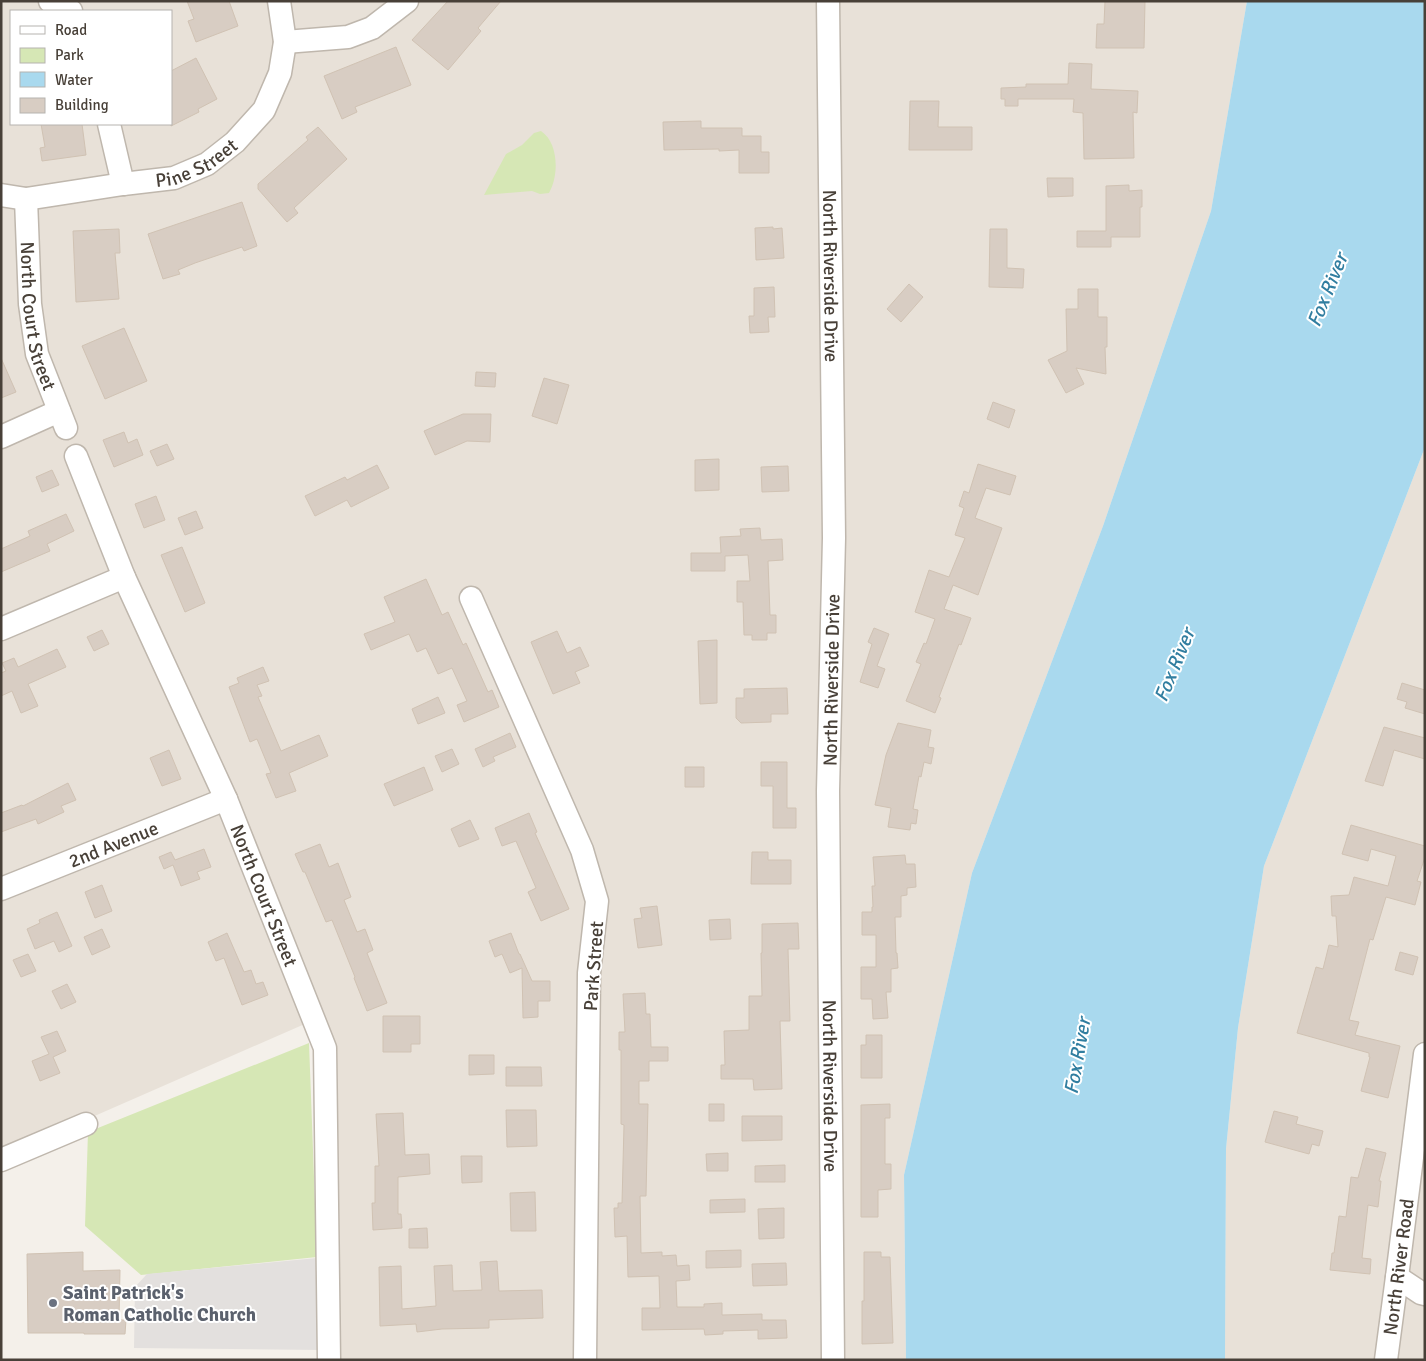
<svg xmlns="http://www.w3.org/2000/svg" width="1426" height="1361" viewBox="0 0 1426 1361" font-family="Signika,sans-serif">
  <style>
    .residential { fill: #e8e1d8; fill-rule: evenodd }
    .green { fill: #d6e7b5 }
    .parking { fill: #e3e0de }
    .water { fill: #a9d9ee }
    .building { fill: #d8cdc3; stroke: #d0c2b3 }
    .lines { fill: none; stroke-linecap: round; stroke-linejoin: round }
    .minor-casing { stroke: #bfb7ad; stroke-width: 25 }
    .minor { stroke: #fff; stroke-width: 22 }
    .worship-dot { fill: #6b7280; stroke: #fff; stroke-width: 2 }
    .labels { text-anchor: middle; stroke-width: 4; stroke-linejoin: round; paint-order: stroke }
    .street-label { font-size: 19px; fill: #484038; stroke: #fff }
    .worship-label { font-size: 19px; font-weight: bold; fill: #5b616d; stroke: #fff; text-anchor: start }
    .water-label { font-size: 20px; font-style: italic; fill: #317ea0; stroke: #fff }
  </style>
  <rect width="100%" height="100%" fill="#f4f0ea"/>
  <!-- residential -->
  <path class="residential" d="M1,1H1247L1211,211L1103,526L972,873L904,1175L906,1360H329L325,1048L307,1023L1,1157ZM11,11H171V124H11Z
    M1425,447V1360H1225L1226,1149L1238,1028L1264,866Z"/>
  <!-- green -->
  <path class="green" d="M541,131C559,143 559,176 549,193L540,194L532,191L484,195L506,154L522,145L534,133Z
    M309,1043L317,1257L141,1275L85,1226L88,1132Z"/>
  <!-- parking -->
  <path class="parking" d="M317,1258L321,1350L134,1348L135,1287L147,1274Z"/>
  <!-- water -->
  <path class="water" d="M1247,1H1425V447L1264,866L1238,1028L1226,1149L1225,1360H906L904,1175L972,873L1103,526L1211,211Z"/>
  <!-- building -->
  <path class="building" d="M187,1H229L238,26L196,42L188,21L194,19Z
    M448,1H501L478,28L481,31L448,70L412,40Z
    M1105,1H1145L1144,48H1096L1097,24H1104Z
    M396,47L411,85L355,107L357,112L342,119L324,76Z
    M196,58L217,99L198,109L199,112L171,126V71Z
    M1069,63L1092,64L1091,89L1138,91L1137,113L1133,112L1134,158L1084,159L1083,113L1073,112L1074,99H1018V106H1005V99H1001V88L1026,87V84H1068Z
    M910,101H939L938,127H972V150H909Z
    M701,121V128H742V136H761V152H769V173H739V150L719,151V149L664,150L663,122Z
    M41,124H82L86,155L42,161L40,148L45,147Z
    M318,127L347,159L294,208L298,213L287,222L258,189V184L308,140L306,137Z
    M1047,178H1073V196L1048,197Z
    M1129,185V191L1142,190V207H1140V237H1111V247H1077V231H1106V186Z
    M242,202L257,246L244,251L242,247L195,263L178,270L180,274L163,279L148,234Z
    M773,227V229L782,228L784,258L756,260L755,228Z
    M119,229L120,253H115L119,299L76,302L73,231Z
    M990,229H1007V268L1024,269L1023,288L989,287Z
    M909,284L923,297L901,322L887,309Z
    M774,287L775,317H768L769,332L750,333L749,316H754V288Z
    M1078,289H1098V317H1107V347H1105L1106,374L1076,368L1084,384L1066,393L1048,360L1067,351L1066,309H1078Z
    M124,328L147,381L105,399L82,346Z
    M1,358L16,392L1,398Z
    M476,372L496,373L495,387L475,386Z
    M544,378L569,385L557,424L532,416Z
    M993,402L1015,410L1009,428L987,419Z
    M463,414H491L490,442L467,441L435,455L424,431Z
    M124,432L128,443L137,439L143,455L114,467L103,440Z
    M167,444L174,459L157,466L150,451Z
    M719,459V490L695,491V460Z
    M978,464L1016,476L1010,495L986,488L975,518L1002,528L978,595L953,585L944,609L971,618L961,645L959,644L939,697L941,698L935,713L906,701L921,664L916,662L924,643L926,644L935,619L915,612L929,570L949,577L965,538L955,535L964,508L959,506L964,491L969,493Z
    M377,465L389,488L351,507L347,500L315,516L305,496L345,477L347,480Z
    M788,466L789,491L762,492L761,467Z
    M52,470L59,485L42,492L36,477Z
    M156,496L165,520L144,528L135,504Z
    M196,511L203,528L185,535L178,518Z
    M66,514L74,531L47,544L50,551L1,572V549L30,536L28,531Z
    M760,528L761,540L782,539L783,560L768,561L770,615H776V633H767V640H752V635H744L743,602H737V581H750L748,555L725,556V571H691V553H721L720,537L741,536L740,529Z
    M182,547L205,603L185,612L161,555Z
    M426,579L442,615L448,612L463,645L466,643L488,692L492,690L499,707L464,722L457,705L467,701L452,668L438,674L426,648L417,652L409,634L371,650L364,634L395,622L384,597Z
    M874,628L889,634L877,666L885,669L878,688L860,682L872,644L868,642Z
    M102,630L109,644L94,651L87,637Z
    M557,631L567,653L580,647L589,666L575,672L580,683L553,694L531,642Z
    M717,640V703L700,704L698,641Z
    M57,649L66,667L28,684L38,706L21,713L12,691L1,696V673L6,671L2,663L14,658L18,667Z
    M263,667L269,681L257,685L262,696L258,697L281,751L319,735L328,756L289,773L296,791L276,798L266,774L271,773L257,739L250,742L229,687L239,683L237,678Z
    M1402,683L1425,690V714L1405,708L1407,702L1397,699Z
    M787,688L788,714H771V722L741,723L736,718V698H744V689Z
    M438,697L445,713L418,724L412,709Z
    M898,723L931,730L928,747L934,748L931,764L924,762L921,777L919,776L913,809L918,810L916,824L911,823L910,830L888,827L891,808L875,805L886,755Z
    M1384,727L1425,738V759L1394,750L1383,786L1365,781Z
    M510,733L516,747L493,757L495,761L483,767L475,749Z
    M452,749L459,764L442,772L435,756Z
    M169,750L181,779L162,786L150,758Z
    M761,762H787V808H796V828H773V786H761Z
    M424,767L433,790L394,806L384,784Z
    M685,767H704V787H685Z
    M68,783L76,800L61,806L64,812L38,824L36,819L1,832V813L22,805L23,806Z
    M529,813L537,832L535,833L569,909L541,921L528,892L536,888L516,841L502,846L495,828Z
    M470,820L479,839L459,847L451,829Z
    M1351,825L1425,846V857L1417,881L1421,882L1415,905L1386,897L1373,940L1370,939L1349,1020L1359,1022L1355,1035L1400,1046L1388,1098L1361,1091L1370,1057H1369V1053L1297,1033L1316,967L1323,969L1329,945L1338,947L1336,916H1332L1331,896L1349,895L1354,877L1388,886L1396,856L1371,849L1368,861L1342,854Z
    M320,844L329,867L338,863L351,897L344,900L357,932L365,929L373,950L367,953L387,1003L367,1011L354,978L355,977L332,920L326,922L305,872H303L295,854Z
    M204,849L211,867L197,872L200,879L181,886L173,865L164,869L159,857L171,852L175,860Z
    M752,852H768V860H791V884H751Z
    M905,855L906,864H915L916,887L907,888V895L901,896V917H895L896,953H897L898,968L891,969V992H886L888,1018L873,1019L872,999H861V967H876V935H862V912H872V907H873L872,886H875L873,857Z
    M102,885L112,911L95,918L85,892Z
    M657,906L662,945L638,948L634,919L642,918L640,908Z
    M57,912L72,946L59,952L54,941L35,949L27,929L40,923L39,920Z
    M730,919L731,939L710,940L709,920Z
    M798,923L799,949H788L790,1021H780L782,1089L754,1090L753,1079H721V1065H725L724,1031L749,1030V996H762L761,953H762V924Z
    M102,929L110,947L92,955L84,937Z
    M227,933L244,972L251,970L256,984L263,982L268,995L242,1005L224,958L216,961L208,942Z
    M511,933L519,954H520L532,981H550V1001H538V1017L523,1018L522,968L510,973L502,954L495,957L489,941Z
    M1400,952L1418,957L1413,975L1395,970Z
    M28,954L36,971L21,977L13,960Z
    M67,984L76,1002L61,1009L52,991Z
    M645,993L646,1014H650L651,1047H668V1061H649V1081H639V1104H648L646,1196H640L641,1253L662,1252V1256L676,1255L677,1266L689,1265L690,1280L676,1281L677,1307H704V1304L722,1303V1315L762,1314V1320H786L787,1338L758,1339V1330L723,1331V1334L705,1335L704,1329L642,1330V1308H660L659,1276L628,1277L627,1236L615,1237L614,1208H618V1203H622L624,1125L621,1124V1050H619V1032H625L623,994Z
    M383,1016H420V1044H411V1052H383Z
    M57,1031L66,1051L53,1057L60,1073L40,1081L32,1061L49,1054L41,1037Z
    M866,1035H882V1078H861V1045H866Z
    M469,1055H494V1074L469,1075Z
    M506,1067H541L542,1086H506Z
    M709,1104H724V1121H709Z
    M890,1104V1118H885V1164H891V1189L878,1190V1217H861V1105Z
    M506,1110H536L537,1146L507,1147Z
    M1274,1111L1298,1117L1296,1124L1323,1131L1319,1146L1312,1144L1309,1154L1265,1142Z
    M403,1113L405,1155L429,1154L430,1174L398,1177V1214H401L402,1228L373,1230L372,1203H375V1166H379L376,1114Z
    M742,1116H782V1140L742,1141Z
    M1366,1148L1386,1153L1379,1181H1381L1378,1207L1368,1205L1362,1258L1371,1259L1370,1274L1330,1270L1332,1253H1334L1339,1216L1346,1217L1351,1177L1358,1178Z
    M728,1153V1171H707L706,1154Z
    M461,1156H482V1182L462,1183Z
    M785,1165V1182H755V1166Z
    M535,1192L536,1231H511L510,1193Z
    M745,1199V1212L710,1213V1200Z
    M784,1208V1238L759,1239L758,1209Z
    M427,1228L428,1248H409V1229Z
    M741,1250V1267L706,1268V1251Z
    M83,1252V1271L120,1270L119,1320H126L125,1334H84V1333H28L27,1254Z
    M864,1252H881V1257H890L893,1343L862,1344V1301H864Z
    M497,1261L499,1291L542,1290L543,1318L489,1320V1328L442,1329L417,1332L416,1324L380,1326L379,1267L401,1266L402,1309L436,1306L434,1266L452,1265L453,1291L482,1290L480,1262Z
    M786,1263L787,1285L753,1286L752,1264Z"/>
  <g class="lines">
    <!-- minor casing -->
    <g class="minor-casing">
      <g id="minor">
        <path d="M50,1L71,11"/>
        <path id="s1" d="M828,1L834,538L828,791L833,1360"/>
        <path d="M285,42L348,37L372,28L407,1"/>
        <path d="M109,124L123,184"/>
        <path id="s2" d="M1,195L26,199L123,184L174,178L207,164L235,142L264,110L280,73L285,42L279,1"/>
        <path id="s3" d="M26,199L30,304L37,354L66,428"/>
        <path d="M1,437L59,411"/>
        <path id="s4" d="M76,456L124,577L226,799L325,1048L329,1360"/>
        <path d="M471,598L582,850L597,901L589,973L585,1360"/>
        <path d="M1,629L124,577"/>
        <path id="s5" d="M1,889L226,799"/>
        <path d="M1,1160L86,1124"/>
        <path d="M1397,1277L1421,1293L1425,1294"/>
        <path id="s6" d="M1386,1360L1397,1277L1425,1054"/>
      </g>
    </g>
    <!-- minor -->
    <use href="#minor" class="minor"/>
  </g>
  <!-- markers -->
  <circle class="worship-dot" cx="53" cy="1303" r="5"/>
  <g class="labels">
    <!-- street labels -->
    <g class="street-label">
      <text dy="7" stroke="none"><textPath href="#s2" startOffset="201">Pine Street</textPath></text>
      <text dy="7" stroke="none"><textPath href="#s1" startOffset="275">North Riverside Drive</textPath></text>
      <text dy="7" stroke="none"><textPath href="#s3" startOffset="118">North Court Street</textPath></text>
      <text transform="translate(831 680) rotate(-89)" y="7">North Riverside Drive</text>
      <text dy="7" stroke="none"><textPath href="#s5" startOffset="121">2nd Avenue</textPath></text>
      <text dy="7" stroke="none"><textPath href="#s4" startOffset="478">North Court Street</textPath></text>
      <text transform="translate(593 966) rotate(-86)" y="7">Park Street</text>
      <text dy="7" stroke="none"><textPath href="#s1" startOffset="1085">North Riverside Drive</textPath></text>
      <text dy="7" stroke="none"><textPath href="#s6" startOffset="94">North River Road</textPath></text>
    </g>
    <!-- worship labels -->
    <g class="worship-label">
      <text x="63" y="1299">Saint Patrick's<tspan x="63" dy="22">Roman Catholic Church</tspan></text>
    </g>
    <!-- water labels -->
    <g class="water-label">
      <text transform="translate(1327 290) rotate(-68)" y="7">Fox River</text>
      <text transform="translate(1174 665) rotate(-68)" y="7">Fox River</text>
      <text transform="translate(1077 1056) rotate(-80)" y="7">Fox River</text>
    </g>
  </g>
  <!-- border -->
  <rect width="1426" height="1361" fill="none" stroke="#484038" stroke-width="5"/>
  <!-- legend -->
  <rect x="10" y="10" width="162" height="115" fill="#ffffff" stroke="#b6b3af"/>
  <rect x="20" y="26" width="25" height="8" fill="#ffffff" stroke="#b6b3af"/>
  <text x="55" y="35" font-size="15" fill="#484038">Road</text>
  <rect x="20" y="48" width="25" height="15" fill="#d6e7b5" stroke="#b6b3af"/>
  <text x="55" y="60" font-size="15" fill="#484038">Park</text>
  <rect x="20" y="72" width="25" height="15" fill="#a9d9ee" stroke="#b6b3af"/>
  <text x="55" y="85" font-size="15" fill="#484038">Water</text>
  <rect x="20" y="98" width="25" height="15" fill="#d8cdc3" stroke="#b6b3af"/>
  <text x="55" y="110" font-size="15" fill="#484038">Building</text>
</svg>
